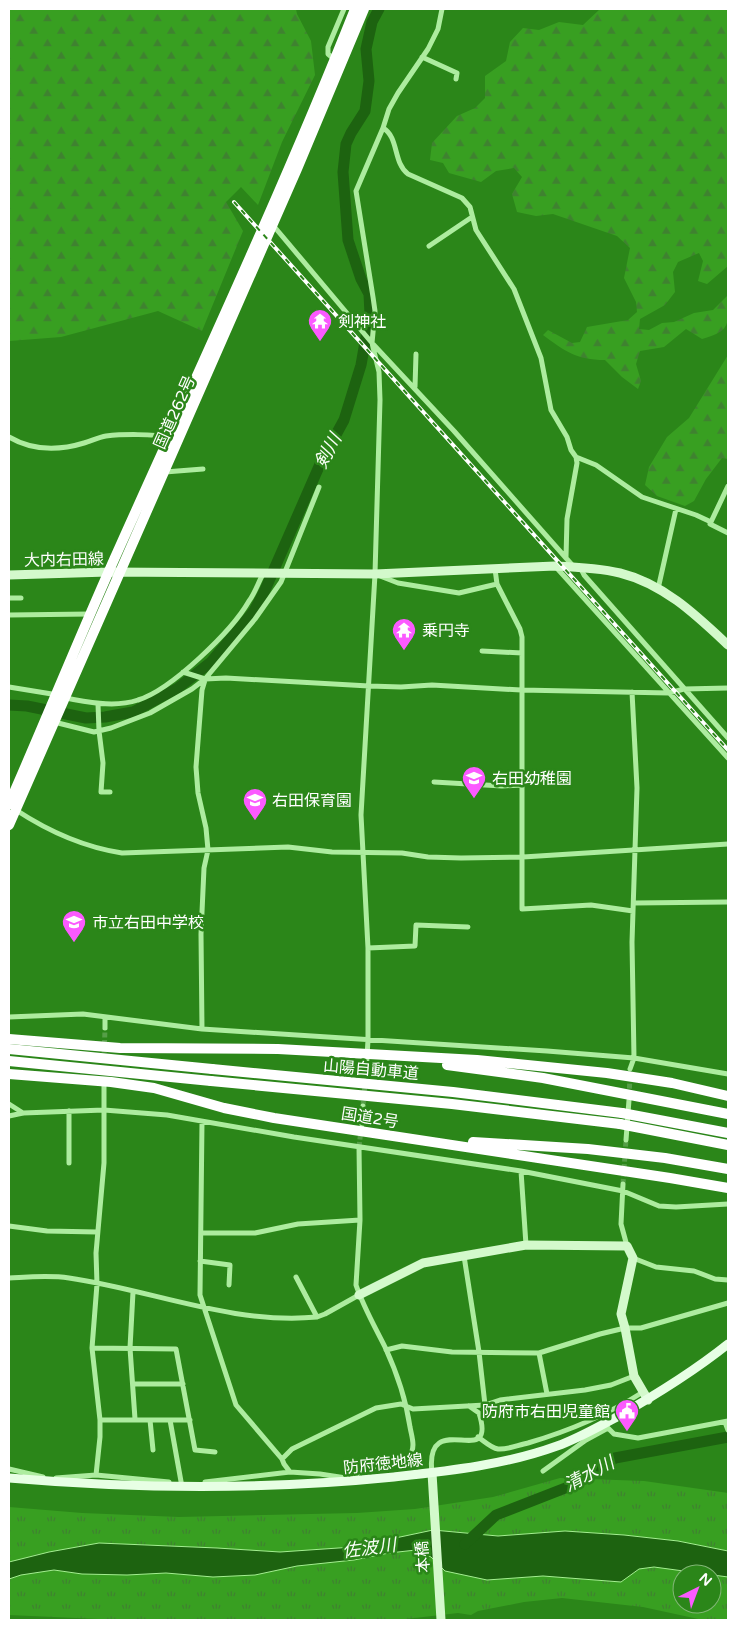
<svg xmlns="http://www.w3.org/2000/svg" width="737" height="1629" viewBox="0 0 737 1629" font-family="'Varela Round','Noto Sans JP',sans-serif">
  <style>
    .grass { fill: url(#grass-tufts) }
    .forest { fill: url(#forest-firs) }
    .water { fill: #1d6310; stroke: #a4ef91 }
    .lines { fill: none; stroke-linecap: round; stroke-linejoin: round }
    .river { stroke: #1d6310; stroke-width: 11 }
    .street-tunnel { stroke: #559e47; stroke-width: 5; stroke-dasharray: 5 2.5; stroke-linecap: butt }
    .street { stroke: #adec9f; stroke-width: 5 }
    .secondary { stroke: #d3f9cb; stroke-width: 9 }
    .primary { stroke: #e7ffe4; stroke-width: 9 }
    .highway { stroke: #fff; stroke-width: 10 }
    .rail-casing { stroke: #fff; stroke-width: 4 }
    .rail { stroke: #2b8619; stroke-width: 2; stroke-dasharray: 5.5; stroke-linecap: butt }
    .highway-bridge { stroke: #fff; stroke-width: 10 }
    .labels { text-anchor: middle; stroke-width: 5; stroke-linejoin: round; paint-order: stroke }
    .poi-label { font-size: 16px; fill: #fff; stroke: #2b8619; text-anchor: start }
    .street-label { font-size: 16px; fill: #fff; stroke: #2b8619 }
    .water-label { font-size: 18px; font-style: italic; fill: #f8fef6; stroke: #2b8619 }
  </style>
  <defs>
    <pattern id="grass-tufts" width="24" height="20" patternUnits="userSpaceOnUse" patternTransform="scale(1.25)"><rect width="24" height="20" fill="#389f21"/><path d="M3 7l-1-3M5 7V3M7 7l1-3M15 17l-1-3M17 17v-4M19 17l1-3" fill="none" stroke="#3f8230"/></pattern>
    <pattern id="forest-firs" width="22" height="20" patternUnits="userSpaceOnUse" patternTransform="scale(1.25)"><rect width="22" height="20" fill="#389f21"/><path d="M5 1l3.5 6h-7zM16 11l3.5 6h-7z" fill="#3f8230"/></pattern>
  </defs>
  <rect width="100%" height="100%" fill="#2b8619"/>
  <!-- grass -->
  <path class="grass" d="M560,1478L644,1481L728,1493V1551L678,1541L624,1535L565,1531L498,1536L433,1530L353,1547L280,1552L217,1548L99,1543L49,1552L9,1562V1507L82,1513L179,1517L357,1513L415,1509L493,1497Z
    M416,1550L431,1557L445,1571L487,1580L543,1576L621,1582L639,1569L654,1567L712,1574H682V1604H712V1574L728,1577V1620H703L643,1607L562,1598L524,1602L478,1611L471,1615L458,1613L397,1620H122L9,1615V1579L21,1575L54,1570L82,1574L127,1575L166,1573L213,1577L255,1575L297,1566L389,1553Z"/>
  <!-- forest -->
  <path class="forest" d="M9,9H296L297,14L311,41L315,75L282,142L258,205L241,187L226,202L243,231L202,331L158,311L61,337L9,341Z
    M600,9H728V266L707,284L698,281L703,261L699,253L678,262L673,272L675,292L665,305L640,319L639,329L649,330L662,323L674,322L694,313L713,310L728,295C728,324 732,331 702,339L686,329L664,347L640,351L636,364L641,381L638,389L622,377L605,360C576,360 565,351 543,335L548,330L572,343L580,342L587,327L628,320L637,312L636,302L624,278L630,248L617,236L553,214L536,216L517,212L512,194L522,177L514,168L496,171L481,182L449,173L443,163L430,160L432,143L457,116L475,108L485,98V76L506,61L510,42L523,28L539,30L559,22L583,25Z
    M728,355V459L722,458L706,479L694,501L685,506L657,496L645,485L649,467L667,437L689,418Z"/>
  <!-- water -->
  <path class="water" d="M433,1530L498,1536L565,1531L624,1535L678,1541L728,1551V1577L654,1567L639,1569L621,1582L543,1576L487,1580L445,1571L431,1557L416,1550L389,1553L354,1560L297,1566L255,1575L213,1577L166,1573L127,1575L82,1574L54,1570L21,1575L9,1579V1562L49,1552L99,1543L217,1548L280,1552L353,1547Z"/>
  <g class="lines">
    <!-- river -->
    <path class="river" d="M9,705L27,706L86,718L105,717L133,712L178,688L211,662L254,611L265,590L321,462L344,420L361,365L370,314L369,294L361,279L348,240L343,172L346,144L351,133L365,111L369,81L366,49L372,22L379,9
      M465,1544L496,1515L573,1485L615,1458L728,1437"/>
    <!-- street-tunnel -->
    <path class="street-tunnel" d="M104,1060L105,1028
      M629,1096L630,1077
      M363,1106L366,1073
      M359,1147L361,1130
      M623,1184L626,1140"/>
    <!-- street -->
    <path class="street" d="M422,57L457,73L456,79
      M334,59L328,54V47L344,9
      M383,128C399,137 393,163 408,174L462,198L470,207L476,230L514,289L541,358L551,410L567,437L571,450L576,457L596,465L642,497L696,515L711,522
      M272,224L372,343L454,431L573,566
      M429,246L472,217
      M415,387L416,354
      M9,437C33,451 58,451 84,443C91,441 99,437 106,436C123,434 153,434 169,437
      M165,472L203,469
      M728,486L710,524L728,533
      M566,557L567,519L577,463L576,457
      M555,566L728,758
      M580,567L584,575L728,738
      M495,569L497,584L520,629L522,637V909L591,905L633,911
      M380,576L398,583L459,593L497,584
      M658,589L676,509
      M9,598H21
      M9,615L90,614
      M482,651L522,653
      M183,672L205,679L226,678L369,686L401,687L432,685L521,690L669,693L684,689L728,688
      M9,687L58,695
      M65,698C89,702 114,708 138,700C171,690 232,631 249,601C255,593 258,583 263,574
      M98,704L99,731L103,763L101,792H110
      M54,722L94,732L111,728L150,713L192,689L205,679L255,619L281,582L319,487
      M434,782L502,786L522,785
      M16,810C48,831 83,847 122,853L288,847L332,852L402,853L428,857L461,858L523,857L728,844
      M634,903L728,902
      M368,948L415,946L416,925L468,927
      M9,1017L83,1014L202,1029L547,1051L634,1058L728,1074
      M105,1028V1017
      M202,1029L201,934L204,868L208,850L206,828L198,793L196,767L202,690L205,680
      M630,1069L634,1058L632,942L637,788L632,692
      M366,1073L368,1040V948L361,815L375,574L380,400L379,372L372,343L375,311L373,297L356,191L383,128L389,109L398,93L428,49L438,29L442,9
      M9,1104L23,1113
      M9,1116L23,1113L104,1110L167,1115L294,1137L521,1171L623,1191L659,1206L676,1207L728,1204
      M202,1122L200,1295L236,1405L282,1459L284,1464L290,1472
      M362,1125L363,1106
      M626,1140L629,1100
      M69,1163V1111
      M521,1171L526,1245
      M623,1184L621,1224L627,1246
      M9,1226L47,1231L97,1232
      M201,1233H255L298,1224L360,1220
      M464,1256L479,1352L485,1405
      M633,1258L656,1267L694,1271L715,1279L728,1280
      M200,1261L230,1265L229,1285
      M296,1277L317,1317
      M9,1278C29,1277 49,1275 69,1278C152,1290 232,1325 317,1317L325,1314L359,1295
      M133,1292L130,1348L135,1419
      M92,1348L176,1349L195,1450L215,1452
      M386,1350L402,1346L452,1352L539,1353L600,1334L625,1328H641L728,1303
      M539,1353L547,1394
      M133,1384H183
      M100,1420H190
      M150,1420L153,1450
      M170,1420L182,1487
      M725,1422L728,1430
      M604,1424L614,1434L638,1438L728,1421
      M478,1437C484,1441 491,1448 498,1449C507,1450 518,1445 528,1443C569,1431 607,1415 643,1392
      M282,1459L292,1449L376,1408L401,1404L413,1409L485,1405L500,1400L585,1390L611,1385L634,1376
      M9,1469L43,1477
      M543,1471L586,1440L608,1428
      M432,1473C424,1405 498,1473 479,1413L469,1406
      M96,1475L100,1437V1420L92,1348L97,1284L96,1253L104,1163V1083
      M56,1478L96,1475L169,1482
      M354,1481C355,1479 355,1476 357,1474C367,1460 398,1473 409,1457C416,1447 412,1438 410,1427C406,1400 397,1373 385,1347C375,1327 363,1306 356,1285L360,1220L359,1147
      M205,1482L290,1472L320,1474L346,1478"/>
    <!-- secondary -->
    <path class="secondary" d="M9,575L108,572L375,574L555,566C577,567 599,568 620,573C664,584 696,615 728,645
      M359,1295L423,1263L526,1245L627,1246L633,1258L621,1314L625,1328L634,1376L648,1400
      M432,1473L441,1620"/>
    <!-- primary -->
    <path class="primary" d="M9,1478C137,1489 265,1490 394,1477C448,1471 505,1465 557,1446C577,1439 596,1428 615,1418C654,1396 693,1372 728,1344"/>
    <!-- highway -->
    <path class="highway" d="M9,804C47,718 82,630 121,544C201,366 283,190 355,9
      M9,825L297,169L364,9
      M9,1039L120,1048L278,1049L477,1060L607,1073L672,1083L728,1096
      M447,1065L543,1078L728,1114
      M212,1069L453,1092L622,1113
      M9,1074L111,1082L154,1088L224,1108L274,1118L670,1178L728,1188
      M211,1081L452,1104L620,1124
      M473,1142L588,1149L665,1158L728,1169"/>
    <!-- rail casing -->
    <g class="rail-casing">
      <path id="rail" d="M234,202L728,750"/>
    </g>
    <!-- rail -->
    <use href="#rail" class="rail"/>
    <!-- highway-bridge -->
    <path class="highway-bridge" d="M9,1049L212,1069
      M9,1061L211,1081
      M622,1113L728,1133
      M620,1124L728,1145"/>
  </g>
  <!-- icons -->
  <defs>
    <g id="temple-pin" transform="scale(1.25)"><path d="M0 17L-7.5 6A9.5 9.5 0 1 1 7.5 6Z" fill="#fb5aff" stroke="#2b8619"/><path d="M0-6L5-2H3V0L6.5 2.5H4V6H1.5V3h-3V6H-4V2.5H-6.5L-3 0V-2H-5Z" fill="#fff"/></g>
    <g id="school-pin" transform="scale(1.25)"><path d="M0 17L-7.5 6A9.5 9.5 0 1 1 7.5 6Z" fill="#fb5aff" stroke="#2b8619"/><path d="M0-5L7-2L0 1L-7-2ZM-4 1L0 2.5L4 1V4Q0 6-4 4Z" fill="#fff"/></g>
    <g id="civic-pin" transform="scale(1.25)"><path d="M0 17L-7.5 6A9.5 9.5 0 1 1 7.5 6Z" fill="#fb5aff" stroke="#2b8619"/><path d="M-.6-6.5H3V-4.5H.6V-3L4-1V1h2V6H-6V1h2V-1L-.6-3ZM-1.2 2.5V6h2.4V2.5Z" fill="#fff"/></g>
  </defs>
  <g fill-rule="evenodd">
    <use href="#temple-pin" x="320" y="321"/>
    <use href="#temple-pin" x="404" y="630"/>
    <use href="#school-pin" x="474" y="778"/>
    <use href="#school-pin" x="255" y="800"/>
    <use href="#school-pin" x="74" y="922"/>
    <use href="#civic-pin" x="627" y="1411"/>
  </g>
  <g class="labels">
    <!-- poi labels -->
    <g class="poi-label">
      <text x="338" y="327">剣神社</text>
      <text x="422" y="636">乗円寺</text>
      <text x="492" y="784">右田幼稚園</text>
      <text x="272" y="806">右田保育園</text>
      <text x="92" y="928">市立右田中学校</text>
      <text x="610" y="1417" text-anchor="end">防府市右田児童館</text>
    </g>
    <!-- street labels -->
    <g class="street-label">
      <text transform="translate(174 412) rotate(-66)" y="6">国道262号</text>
      <text transform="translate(64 559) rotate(-1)" y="6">大内右田線</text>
      <text transform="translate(371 1069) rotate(5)" y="6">山陽自動車道</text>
      <text transform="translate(370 1117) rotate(9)" y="6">国道2号</text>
      <text transform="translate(383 1463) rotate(-6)" y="6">防府徳地線</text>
      <text transform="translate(422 1557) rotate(-94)" y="6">本橋</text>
    </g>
    <!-- water labels -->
    <g class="water-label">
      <text transform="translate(328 451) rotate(-62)" y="6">剣川</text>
      <text transform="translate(589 1474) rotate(-28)" y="6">清水川</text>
      <text transform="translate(369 1548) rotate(-7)" y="6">佐波川</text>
    </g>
  </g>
  <!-- border -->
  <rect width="737" height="1629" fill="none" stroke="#ffffff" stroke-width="20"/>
  <!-- north arrow -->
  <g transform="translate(697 1589) rotate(42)"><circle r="24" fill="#2b8619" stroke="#80b675"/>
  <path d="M0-4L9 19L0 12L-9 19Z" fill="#fb5aff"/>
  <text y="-8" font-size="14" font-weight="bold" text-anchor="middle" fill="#ffffff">N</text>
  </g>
</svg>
